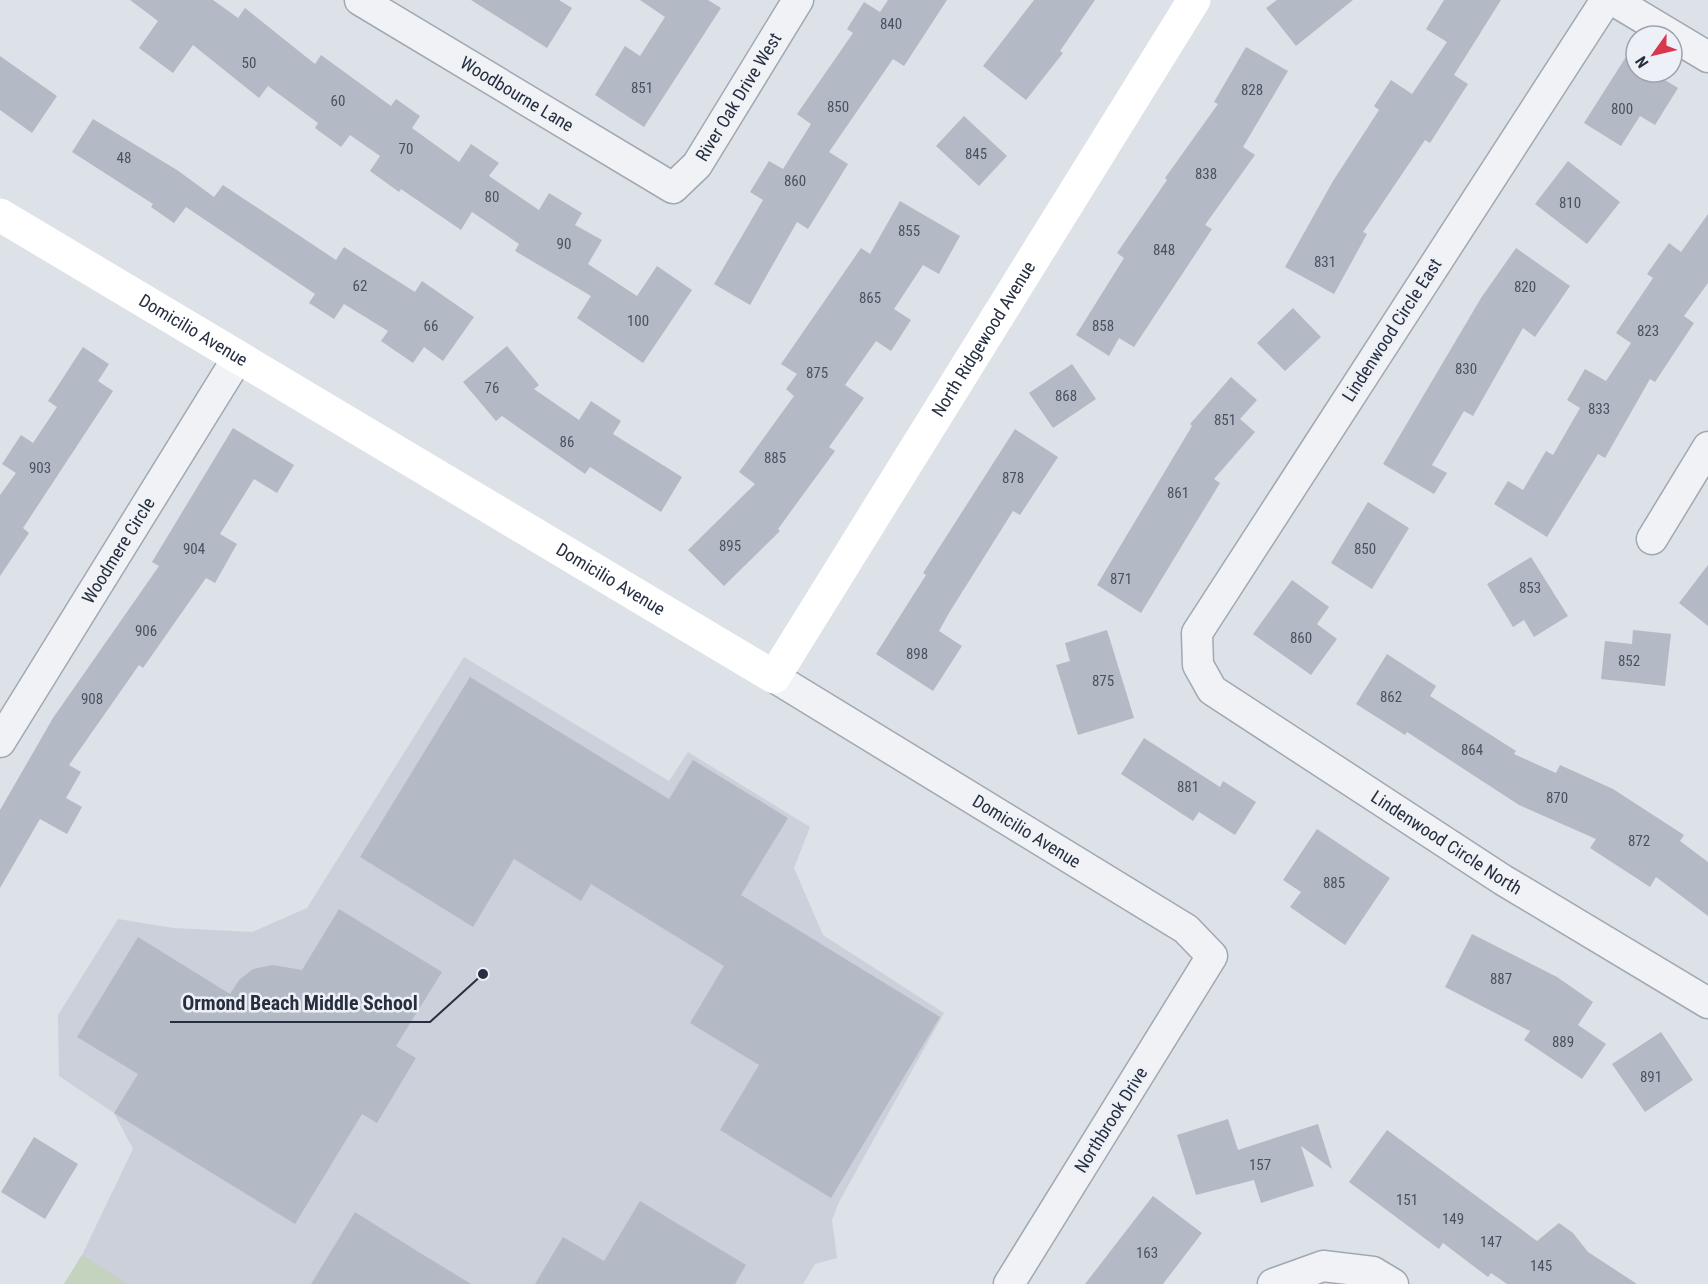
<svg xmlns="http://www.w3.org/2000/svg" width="1708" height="1284" viewBox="0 0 1708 1284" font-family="'Roboto Condensed',sans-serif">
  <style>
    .built { fill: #cbd0da }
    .green { fill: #c3d3be }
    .building { fill: #b4bac5 }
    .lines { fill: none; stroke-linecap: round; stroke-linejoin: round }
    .street-casing { stroke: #a2a8b2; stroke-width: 33 }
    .street { stroke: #f0f2f6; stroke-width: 30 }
    .secondary { stroke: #fff; stroke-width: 33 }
    .labels { text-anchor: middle; stroke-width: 5; stroke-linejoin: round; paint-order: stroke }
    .number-label { font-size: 15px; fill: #4a5261 }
    .street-label { font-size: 18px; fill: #262f40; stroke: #edf0f6 }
    .leader { fill: none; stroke: #262f40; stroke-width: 2 }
    .callout-dot { fill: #262f40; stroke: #edf0f6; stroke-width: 2 }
    .callout-label { font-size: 20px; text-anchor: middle; font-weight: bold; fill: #262f40; stroke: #edf0f6; stroke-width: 5; stroke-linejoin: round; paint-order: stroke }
  </style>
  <rect width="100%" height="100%" fill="#dde1e8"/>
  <!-- built -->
  <path class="built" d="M464,657L669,781L688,752L810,827L794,868L823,935L944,1013L839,1202L832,1220L837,1258L815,1264L803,1284H64L82,1255L133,1149L114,1113L59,1076L58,1015L118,919L173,928L252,932L307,908Z"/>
  <!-- green -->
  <path class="green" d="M82,1255L127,1284H64Z"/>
  <!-- building -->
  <path class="building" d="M130,0H213L238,18L245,8L315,64L321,55L391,106L396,99L420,116L412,128L459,162L471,144L499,163L489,176L539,210L549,193L582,213L575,225L602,240L588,264L637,296L657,266L692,290L643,363L577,318L591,296L515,251L519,244L472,212L461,230L401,189L399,192L370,171L380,156L350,135L341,147L315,128L318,123L268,86L259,98L193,45L173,73L139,48L158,21Z
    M471,0H559L572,8L547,48Z
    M640,0H708L721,8L644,127L595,95L625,46L640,56L665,17Z
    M888,0H947L904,66L893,59L829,152L848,164L808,229L797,222L750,305L714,284L763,200L750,192L769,161L783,169L811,124L797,114L853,33L847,29L864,2L880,12Z
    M1034,0H1095L1060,51L1063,53L1026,100L983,66Z
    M1277,0H1353L1296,46L1266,8Z
    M1444,0H1501L1454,75L1468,84L1430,143L1425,140L1363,232L1367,234L1334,294L1285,267L1333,181L1379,110L1374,106L1391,80L1412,94L1447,42L1426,29Z
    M1636,41V72H1652L1678,88L1655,125L1640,116L1621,146L1584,123Z
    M1246,47L1288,71L1243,147L1255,155L1205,225L1212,229L1134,347L1119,338L1109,356L1076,335L1124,258L1117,253L1167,180L1165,178L1218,104L1214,102Z
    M0,56L57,96L32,133L0,110Z
    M964,116L1007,156L979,186L936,146Z
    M93,119L177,170L214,197L223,185L336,260L344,247L415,292L422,281L474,317L443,361L424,347L413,363L381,341L388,331L344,304L334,319L309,303L315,294L186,207L174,223L151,207L153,204L72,152Z
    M1568,161L1620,202L1587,244L1535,204Z
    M900,201L960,236L939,274L923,265L894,309L911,320L891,351L876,341L845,385L864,398L829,447L835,451L778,529L780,531L724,586L688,550L755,484L739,472L794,396L786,389L797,374L781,364L861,248L870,254Z
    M1708,214V283L1684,316L1694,323L1655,382L1650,379L1605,458L1598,454L1547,537L1494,504L1508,481L1523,490L1546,451L1553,455L1580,408L1567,400L1585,369L1606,381L1631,343L1616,333L1653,278L1647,274L1669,243L1681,252Z
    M1516,248L1570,286L1535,337L1523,328L1473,416L1464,411L1432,465L1447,473L1434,494L1383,464L1481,298Z
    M1293,308L1321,337L1285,371L1257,343Z
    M507,346L539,385L534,389L579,420L591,401L621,421L613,434L682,477L661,512L590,467L585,474L502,416L496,421L463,382Z
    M83,347L109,364L98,381L113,391L23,528L29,533L0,576V495L16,473L2,464L21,435L33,443L57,407L48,401Z
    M1072,364L1096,399L1053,428L1029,393Z
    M1231,377L1257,400L1240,419L1255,432L1214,479L1220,483L1141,613L1097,585L1192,426L1190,424Z
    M233,428L294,465L277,493L254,479L220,534L237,544L215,583L206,578L143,668L139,665L69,765L81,772L66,798L82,807L67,834L40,819L0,888V810L53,718L159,566L152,562Z
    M1015,429L1058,457L1020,515L1013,511L949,613L939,631L962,646L933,691L876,654L926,575L923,573Z
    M1368,502L1409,528L1372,589L1331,563Z
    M1531,557L1568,616L1534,637L1524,620L1513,627L1487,584Z
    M1708,565V626L1679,603Z
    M1292,580L1329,607L1317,624L1337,639L1311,675L1253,634Z
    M1107,630L1134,718L1078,735L1056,665L1070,661L1065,643Z
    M1633,630L1671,634L1665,686L1601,679L1605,641L1632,644Z
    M1387,654L1436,686L1430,696L1516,751L1514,754L1556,773L1560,765L1613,789L1684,835L1680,841L1708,862V916L1656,877L1650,887L1590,848L1596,839L1519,805L1407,732L1405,735L1356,704Z
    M470,677L669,799L693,760L788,818L741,895L940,1017L831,1198L720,1130L759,1065L690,1023L724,966L591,884L581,901L514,859L473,927L360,857Z
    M1144,738L1220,787L1223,781L1256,802L1235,835L1199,812L1193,821L1121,774Z
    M1317,829L1390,878L1345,945L1290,907L1301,892L1283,880Z
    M339,909L442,972L396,1046L416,1058L377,1123L362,1114L295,1224L114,1113L138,1074L77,1037L138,937L230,994L239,980L253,969L273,965L302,970Z
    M1472,934L1557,977L1593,1002L1578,1025L1606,1044L1582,1079L1524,1040L1530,1031L1445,987Z
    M1661,1032L1693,1080L1645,1112L1612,1064Z
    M1228,1119L1238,1150L1318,1124L1332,1169L1301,1146L1314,1186L1261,1203L1254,1180L1196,1195L1177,1135Z
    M1387,1130L1537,1241L1559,1223L1573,1233L1588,1252L1637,1284H1507L1491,1273L1488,1277L1443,1243L1439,1249L1349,1182Z
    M34,1137L78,1164L45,1219L1,1192Z
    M1153,1196L1202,1233L1163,1284H1085Z
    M640,1201L746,1265L735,1284H535L563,1237L604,1261Z
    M355,1212L417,1251L471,1284H311Z"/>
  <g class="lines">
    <!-- street casing -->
    <g class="street-casing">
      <g id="street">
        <path id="s1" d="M360,0L673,188L697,165L798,0"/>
        <path id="s2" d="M1606,0L1197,633L1198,665L1212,690L1503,880L1708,1003"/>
        <path d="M1613,0L1708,57"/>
        <path d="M1652,539L1708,447"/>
        <path id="s3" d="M774,677L1186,929L1212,956L1009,1284"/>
        <path id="s4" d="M0,742L237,359"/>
        <path d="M1273,1284L1323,1266L1373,1272L1393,1284"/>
      </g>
    </g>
    <!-- street -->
    <use href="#street" class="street"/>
    <!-- secondary -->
    <path class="secondary" id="s5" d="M0,215L774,677L1194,0"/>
  </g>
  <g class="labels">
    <!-- number labels -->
    <g class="number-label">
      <text x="891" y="29">840</text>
      <text x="249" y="68">50</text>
      <text x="642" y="93">851</text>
      <text x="1252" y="95">828</text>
      <text x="338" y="106">60</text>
      <text x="838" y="112">850</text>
      <text x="1622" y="114">800</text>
      <text x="406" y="154">70</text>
      <text x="976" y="159">845</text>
      <text x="124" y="163">48</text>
      <text x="1206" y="179">838</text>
      <text x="795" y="186">860</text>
      <text x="492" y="202">80</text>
      <text x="1570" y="208">810</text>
      <text x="909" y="236">855</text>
      <text x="564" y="249">90</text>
      <text x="1164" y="255">848</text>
      <text x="1325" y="267">831</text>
      <text x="360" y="291">62</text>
      <text x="1525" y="292">820</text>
      <text x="870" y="303">865</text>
      <text x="638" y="326">100</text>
      <text x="431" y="331">66</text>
      <text x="1103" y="331">858</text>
      <text x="1648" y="336">823</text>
      <text x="1466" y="374">830</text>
      <text x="817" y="378">875</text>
      <text x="492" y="393">76</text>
      <text x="1066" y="401">868</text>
      <text x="1599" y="414">833</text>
      <text x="1225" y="425">851</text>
      <text x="567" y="447">86</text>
      <text x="775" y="463">885</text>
      <text x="40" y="473">903</text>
      <text x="1013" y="483">878</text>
      <text x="1178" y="498">861</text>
      <text x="730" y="551">895</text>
      <text x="194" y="554">904</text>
      <text x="1365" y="554">850</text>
      <text x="1121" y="584">871</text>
      <text x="1530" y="593">853</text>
      <text x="146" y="636">906</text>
      <text x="1301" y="643">860</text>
      <text x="917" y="659">898</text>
      <text x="1629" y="666">852</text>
      <text x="1103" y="686">875</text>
      <text x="1391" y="702">862</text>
      <text x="92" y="704">908</text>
      <text x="1472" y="755">864</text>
      <text x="1188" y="792">881</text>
      <text x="1557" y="803">870</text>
      <text x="1639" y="846">872</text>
      <text x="1334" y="888">885</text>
      <text x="1501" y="984">887</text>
      <text x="1563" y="1047">889</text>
      <text x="1651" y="1082">891</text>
      <text x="1260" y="1170">157</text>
      <text x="1407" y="1205">151</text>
      <text x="1453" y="1224">149</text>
      <text x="1491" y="1247">147</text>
      <text x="1147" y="1258">163</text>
      <text x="1541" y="1271">145</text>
    </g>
    <!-- street labels -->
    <g class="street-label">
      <text dy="6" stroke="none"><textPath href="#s1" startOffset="183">Woodbourne Lane</textPath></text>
      <text dy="6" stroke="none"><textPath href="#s1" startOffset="478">River Oak Drive West</textPath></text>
      <text transform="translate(1392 330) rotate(-57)" y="6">Lindenwood Circle East</text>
      <text dy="6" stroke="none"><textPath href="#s5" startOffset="225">Domicilio Avenue</textPath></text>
      <text dy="6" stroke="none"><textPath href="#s5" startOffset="1299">North Ridgewood Avenue</textPath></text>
      <text dy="6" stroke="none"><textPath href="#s4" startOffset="225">Woodmere Circle</textPath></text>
      <text dy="6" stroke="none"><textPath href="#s5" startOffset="711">Domicilio Avenue</textPath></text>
      <text dy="6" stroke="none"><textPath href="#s3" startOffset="296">Domicilio Avenue</textPath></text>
      <text dy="6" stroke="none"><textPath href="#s2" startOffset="1094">Lindenwood Circle North</textPath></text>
      <text transform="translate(1111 1120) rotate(-58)" y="6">Northbrook Drive</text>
    </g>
  </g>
  <!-- callouts -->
  <path class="leader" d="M483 974L430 1022H170"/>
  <circle class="callout-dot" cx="483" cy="974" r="6"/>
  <g class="callout-label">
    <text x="300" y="1010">Ormond Beach Middle School</text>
  </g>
  <!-- north arrow -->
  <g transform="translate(1654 54) rotate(236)"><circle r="28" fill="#edf0f6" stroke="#9da3ad" stroke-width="1.5"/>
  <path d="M0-4.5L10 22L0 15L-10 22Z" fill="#d7384e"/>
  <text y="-9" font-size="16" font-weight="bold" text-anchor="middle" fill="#262f40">N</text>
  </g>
</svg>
